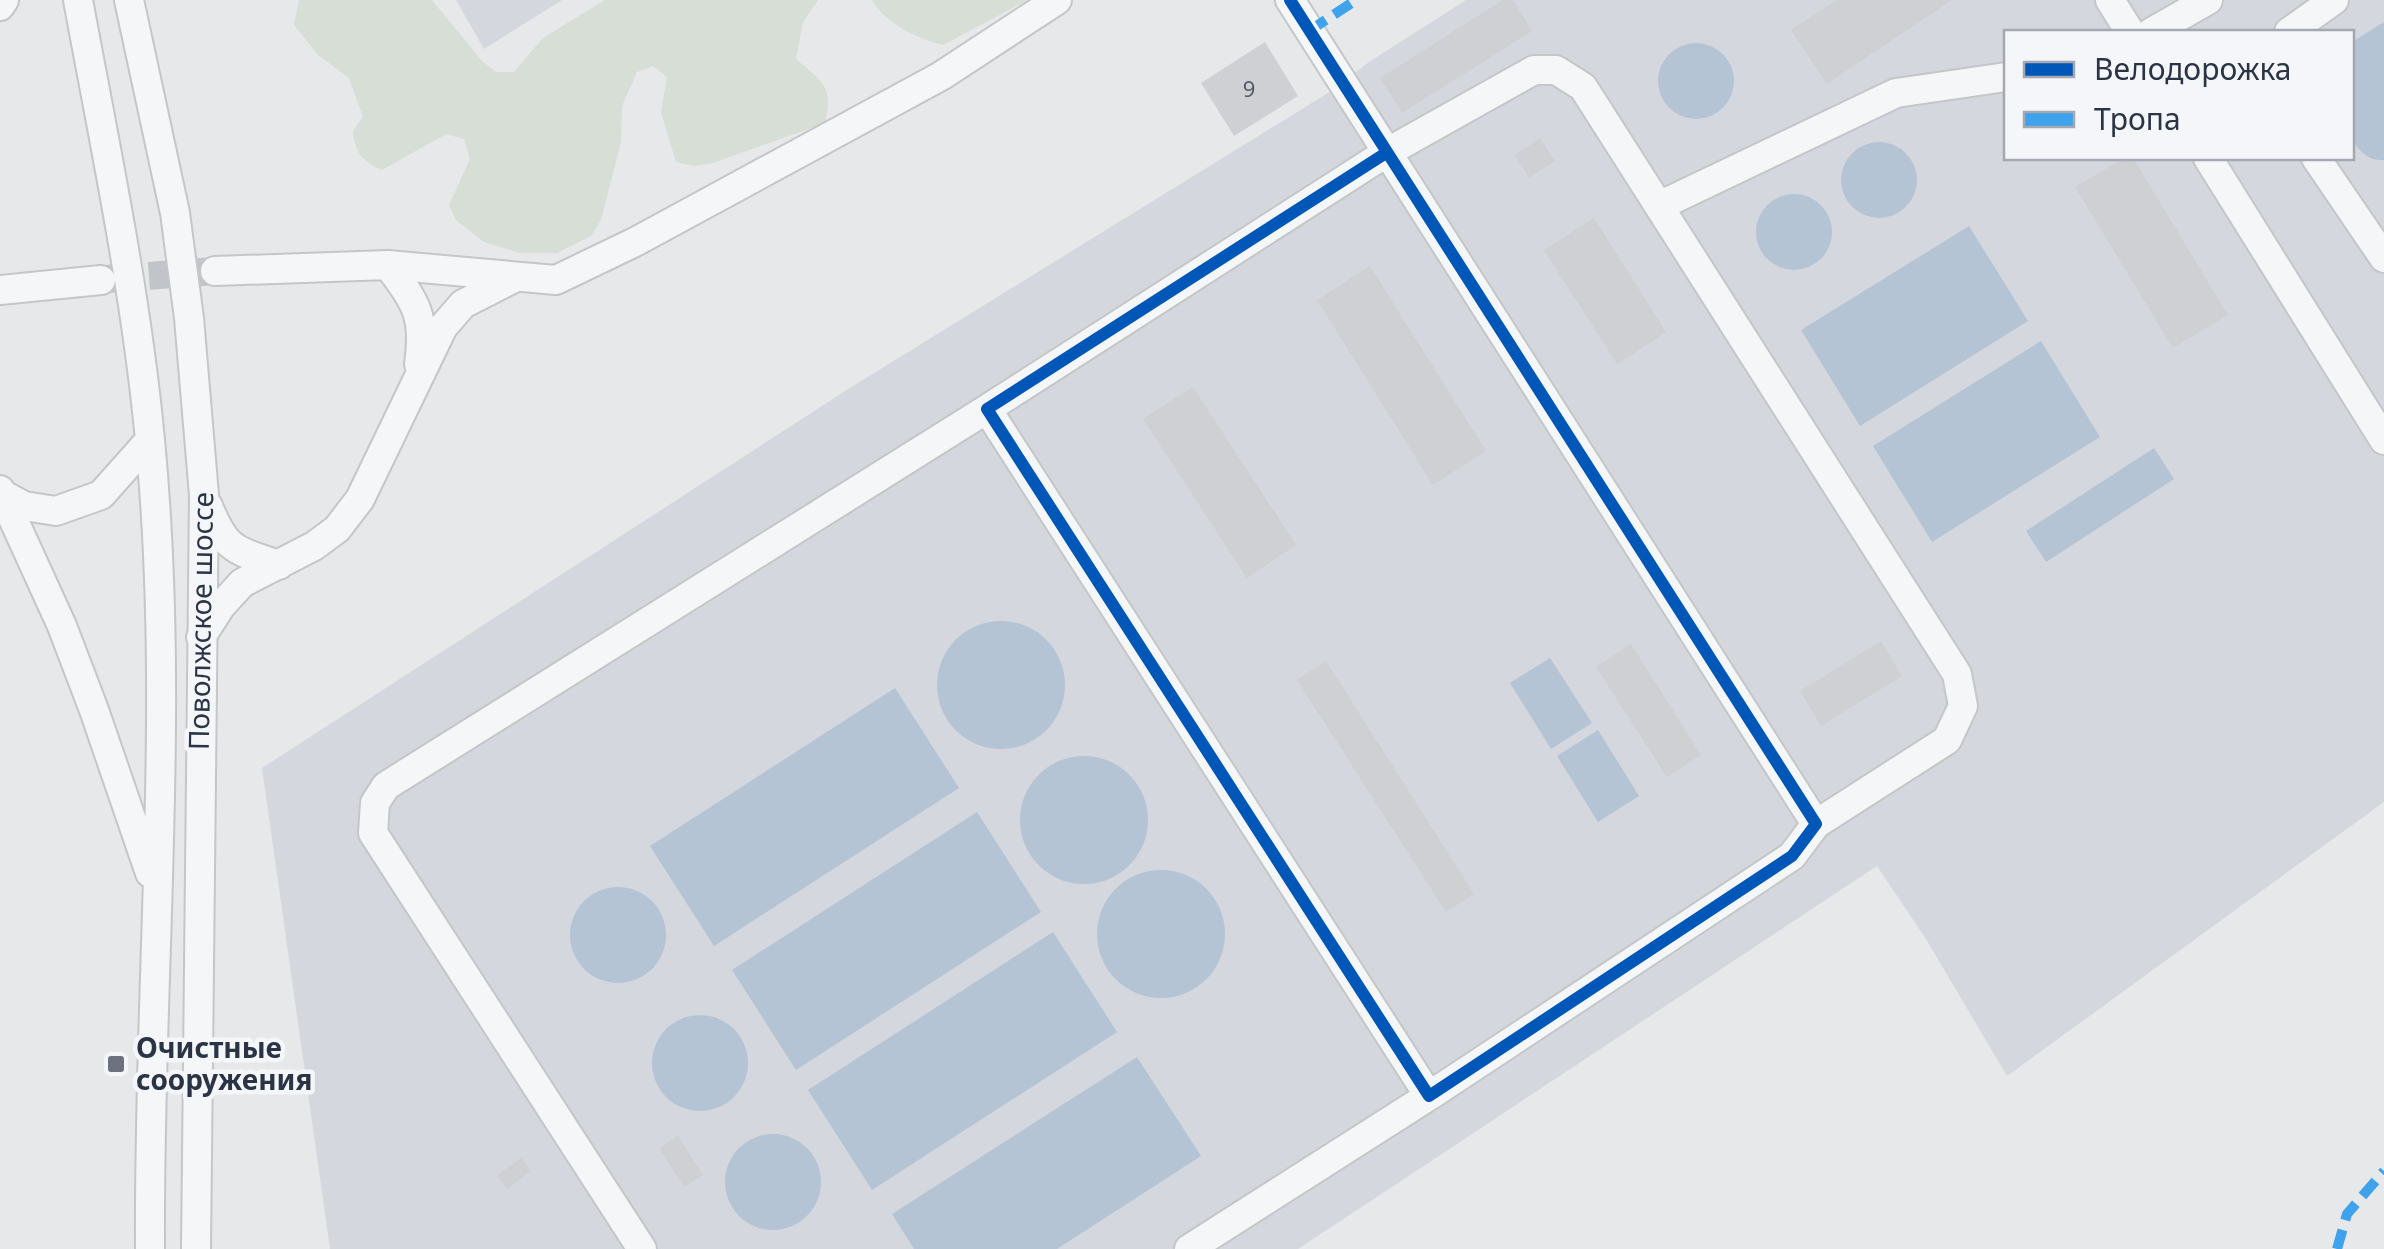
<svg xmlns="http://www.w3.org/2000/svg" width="2384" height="1249" viewBox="0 0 2384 1249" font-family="'Noto Sans',sans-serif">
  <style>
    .built { fill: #d4d7dd; fill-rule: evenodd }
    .green { fill: #d6ded6 }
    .water { fill: #b4c4d5 }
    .building { fill: #ced0d3 }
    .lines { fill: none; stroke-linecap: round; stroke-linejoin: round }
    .minor-tunnel { stroke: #c1c4c9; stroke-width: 28; stroke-dasharray: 28 14; stroke-linecap: butt }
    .minor-casing { stroke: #c4c6c8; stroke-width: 32 }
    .minor { stroke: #f5f6f7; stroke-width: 28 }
    .quiet { stroke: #3ea3ec; stroke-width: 10; stroke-dasharray: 20 10; stroke-linecap: butt }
    .cycleway-casing { stroke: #f4f6f9; stroke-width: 19 }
    .cycleway { stroke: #0057b8; stroke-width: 12 }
    .poi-dot { fill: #6c737f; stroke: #f4f6f9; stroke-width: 4 }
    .labels { text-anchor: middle; stroke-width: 9; stroke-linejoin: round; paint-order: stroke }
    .number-label { font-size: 22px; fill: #545c69 }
    .street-label { font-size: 28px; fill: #2b3445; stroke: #f4f6f9 }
    .poi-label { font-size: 28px; font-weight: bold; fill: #2b3445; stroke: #f4f6f9; text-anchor: start }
  </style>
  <rect width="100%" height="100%" fill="#e6e8ea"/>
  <!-- built -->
  <path class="built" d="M456,0H562L484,49Z
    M1466,0H2384V802L2007,1076L1926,939L1877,866L1298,1249H330L262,768L853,386L1333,90L1369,62ZM2006,32H2352V158H2006Z"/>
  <!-- green -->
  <path class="green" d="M299,0H432L482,61L496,72H514L543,38L605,0H818L803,22L796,59C822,82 834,85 825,123L713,163L694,166L676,162L661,112L667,77L653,66L637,72L622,106L621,142L601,220L591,236L557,253H520L484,242L456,220L449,205L470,159L464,139L446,134L382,170C362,161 355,153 353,131L363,117L349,78L318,55L294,25Z
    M872,0H1028L943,45C919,39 884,23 872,0Z"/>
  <!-- water -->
  <path class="water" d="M2384,22V160C2368,161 2359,151 2352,139V42Z
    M1658 81a38 38 0 1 1 76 0a38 38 0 1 1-76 0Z
    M1841 180a38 38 0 1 1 76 0a38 38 0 1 1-76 0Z
    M1756 232a38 38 0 1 1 76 0a38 38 0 1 1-76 0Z
    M1969,226L2028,321L1860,426L1801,330Z
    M2041,341L2100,437L1932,542L1873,446Z
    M2154,448L2174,479L2046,562L2026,531Z
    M937 685a64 64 0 1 1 128 0a64 64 0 1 1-128 0Z
    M1550,658L1592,723L1551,749L1510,683Z
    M895,688L959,788L714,946L650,846Z
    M1598,730L1639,796L1598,822L1557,756Z
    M1020 820a64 64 0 1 1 128 0a64 64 0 1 1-128 0Z
    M977,812L1041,912L796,1070L732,970Z
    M1097 934a64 64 0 1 1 128 0a64 64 0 1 1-128 0Z
    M570 935a48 48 0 1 1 96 0a48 48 0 1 1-96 0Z
    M1053,932L1117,1032L872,1190L808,1090Z
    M652 1063a48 48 0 1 1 96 0a48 48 0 1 1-96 0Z
    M1137,1057L1201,1156L1057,1249H914L892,1214Z
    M725 1182a48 48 0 1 1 96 0a48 48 0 1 1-96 0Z"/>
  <!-- building -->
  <path class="building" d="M1503,0H1513L1532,31L1402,113L1380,78Z
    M1837,0H1952L1827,84L1791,30Z
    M1265,42L1298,96L1234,136L1201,83Z
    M1540,138L1555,161L1529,178L1515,155Z
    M2125,158H2133L2228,315L2173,348L2075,187Z
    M1594,218L1666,332L1617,364L1544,250Z
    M1370,266L1486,451L1433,485L1317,300Z
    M1193,387L1296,545L1247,578L1143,419Z
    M1881,641L1902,676L1821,726L1800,691Z
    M1631,644L1701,755L1667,777L1596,667Z
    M1326,661L1474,894L1446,912L1297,680Z
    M678,1136L703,1175L684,1187L659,1148Z
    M521,1158L531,1171L507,1189L497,1175Z"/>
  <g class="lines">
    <!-- minor-tunnel -->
    <path class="minor-tunnel" d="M107,279L215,271"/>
    <!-- minor casing -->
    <g class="minor-casing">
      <path id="minor" d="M78,0C105,146 136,292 150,440C176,709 148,980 150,1249
        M129,0L175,213L189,318L204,495L196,1249
        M1290,0L1816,824
        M2110,0L2130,32
        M0,6L4,0
        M2152,32L2208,0
        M2289,32L2334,0
        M1534,70H1556L1583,87L1957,674L1963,706L1947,740L1816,824L1792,856L1429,1096L987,409L1386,153Z
        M2208,158L2384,440
        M2316,158L2384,258
        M1659,206L1896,93L2006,77
        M388,265C416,303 426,316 419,364
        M215,271L388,265L556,280L635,242L941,76L1057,0
        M0,290L101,280
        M0,490L62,626L94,710L150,873
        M2,494L24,506L56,511L101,495L150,440
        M208,506C226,551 235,550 279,565
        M201,637L221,606L242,583L314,546L337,529L360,499L443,327L463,304L514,278
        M642,1249L373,833L375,803L386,786L987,409
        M1189,1249L1429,1096"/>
    </g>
    <!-- minor -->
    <use href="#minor" class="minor"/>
    <!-- quiet -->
    <path class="quiet" d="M1309,31L1356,0
      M2337,1249L2347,1214L2384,1171"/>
    <!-- cycleway casing -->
    <g class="cycleway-casing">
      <path id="cycleway" d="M1290,0L1816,824L1792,856L1429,1096L987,409L1386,153"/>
    </g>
    <!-- cycleway -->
    <use href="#cycleway" class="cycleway"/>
  </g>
  <!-- markers -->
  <rect class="poi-dot" x="106" y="1054" width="20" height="20" rx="5"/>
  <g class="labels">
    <!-- number labels -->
    <g class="number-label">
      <text x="1249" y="97">9</text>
    </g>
    <!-- street labels -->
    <g class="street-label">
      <text transform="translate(201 621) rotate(-89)" y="10">Поволжское шоссе</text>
    </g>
    <!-- poi labels -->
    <g class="poi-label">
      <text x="136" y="1058">Очистные<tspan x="136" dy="32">сооружения</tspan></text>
    </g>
  </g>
  <!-- legend -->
  <rect x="2004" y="30" width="350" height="130" fill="#f4f6f9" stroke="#a4a8b1" stroke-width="2.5"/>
  <rect x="2024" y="62" width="50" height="15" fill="#0057b8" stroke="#a4a8b1" stroke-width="2.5"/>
  <text x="2094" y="80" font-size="30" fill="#2b3445">Велодорожка</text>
  <rect x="2024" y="112" width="50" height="15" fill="#3ea3ec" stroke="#a4a8b1" stroke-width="2.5"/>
  <text x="2094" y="130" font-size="30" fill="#2b3445">Тропа</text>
</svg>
